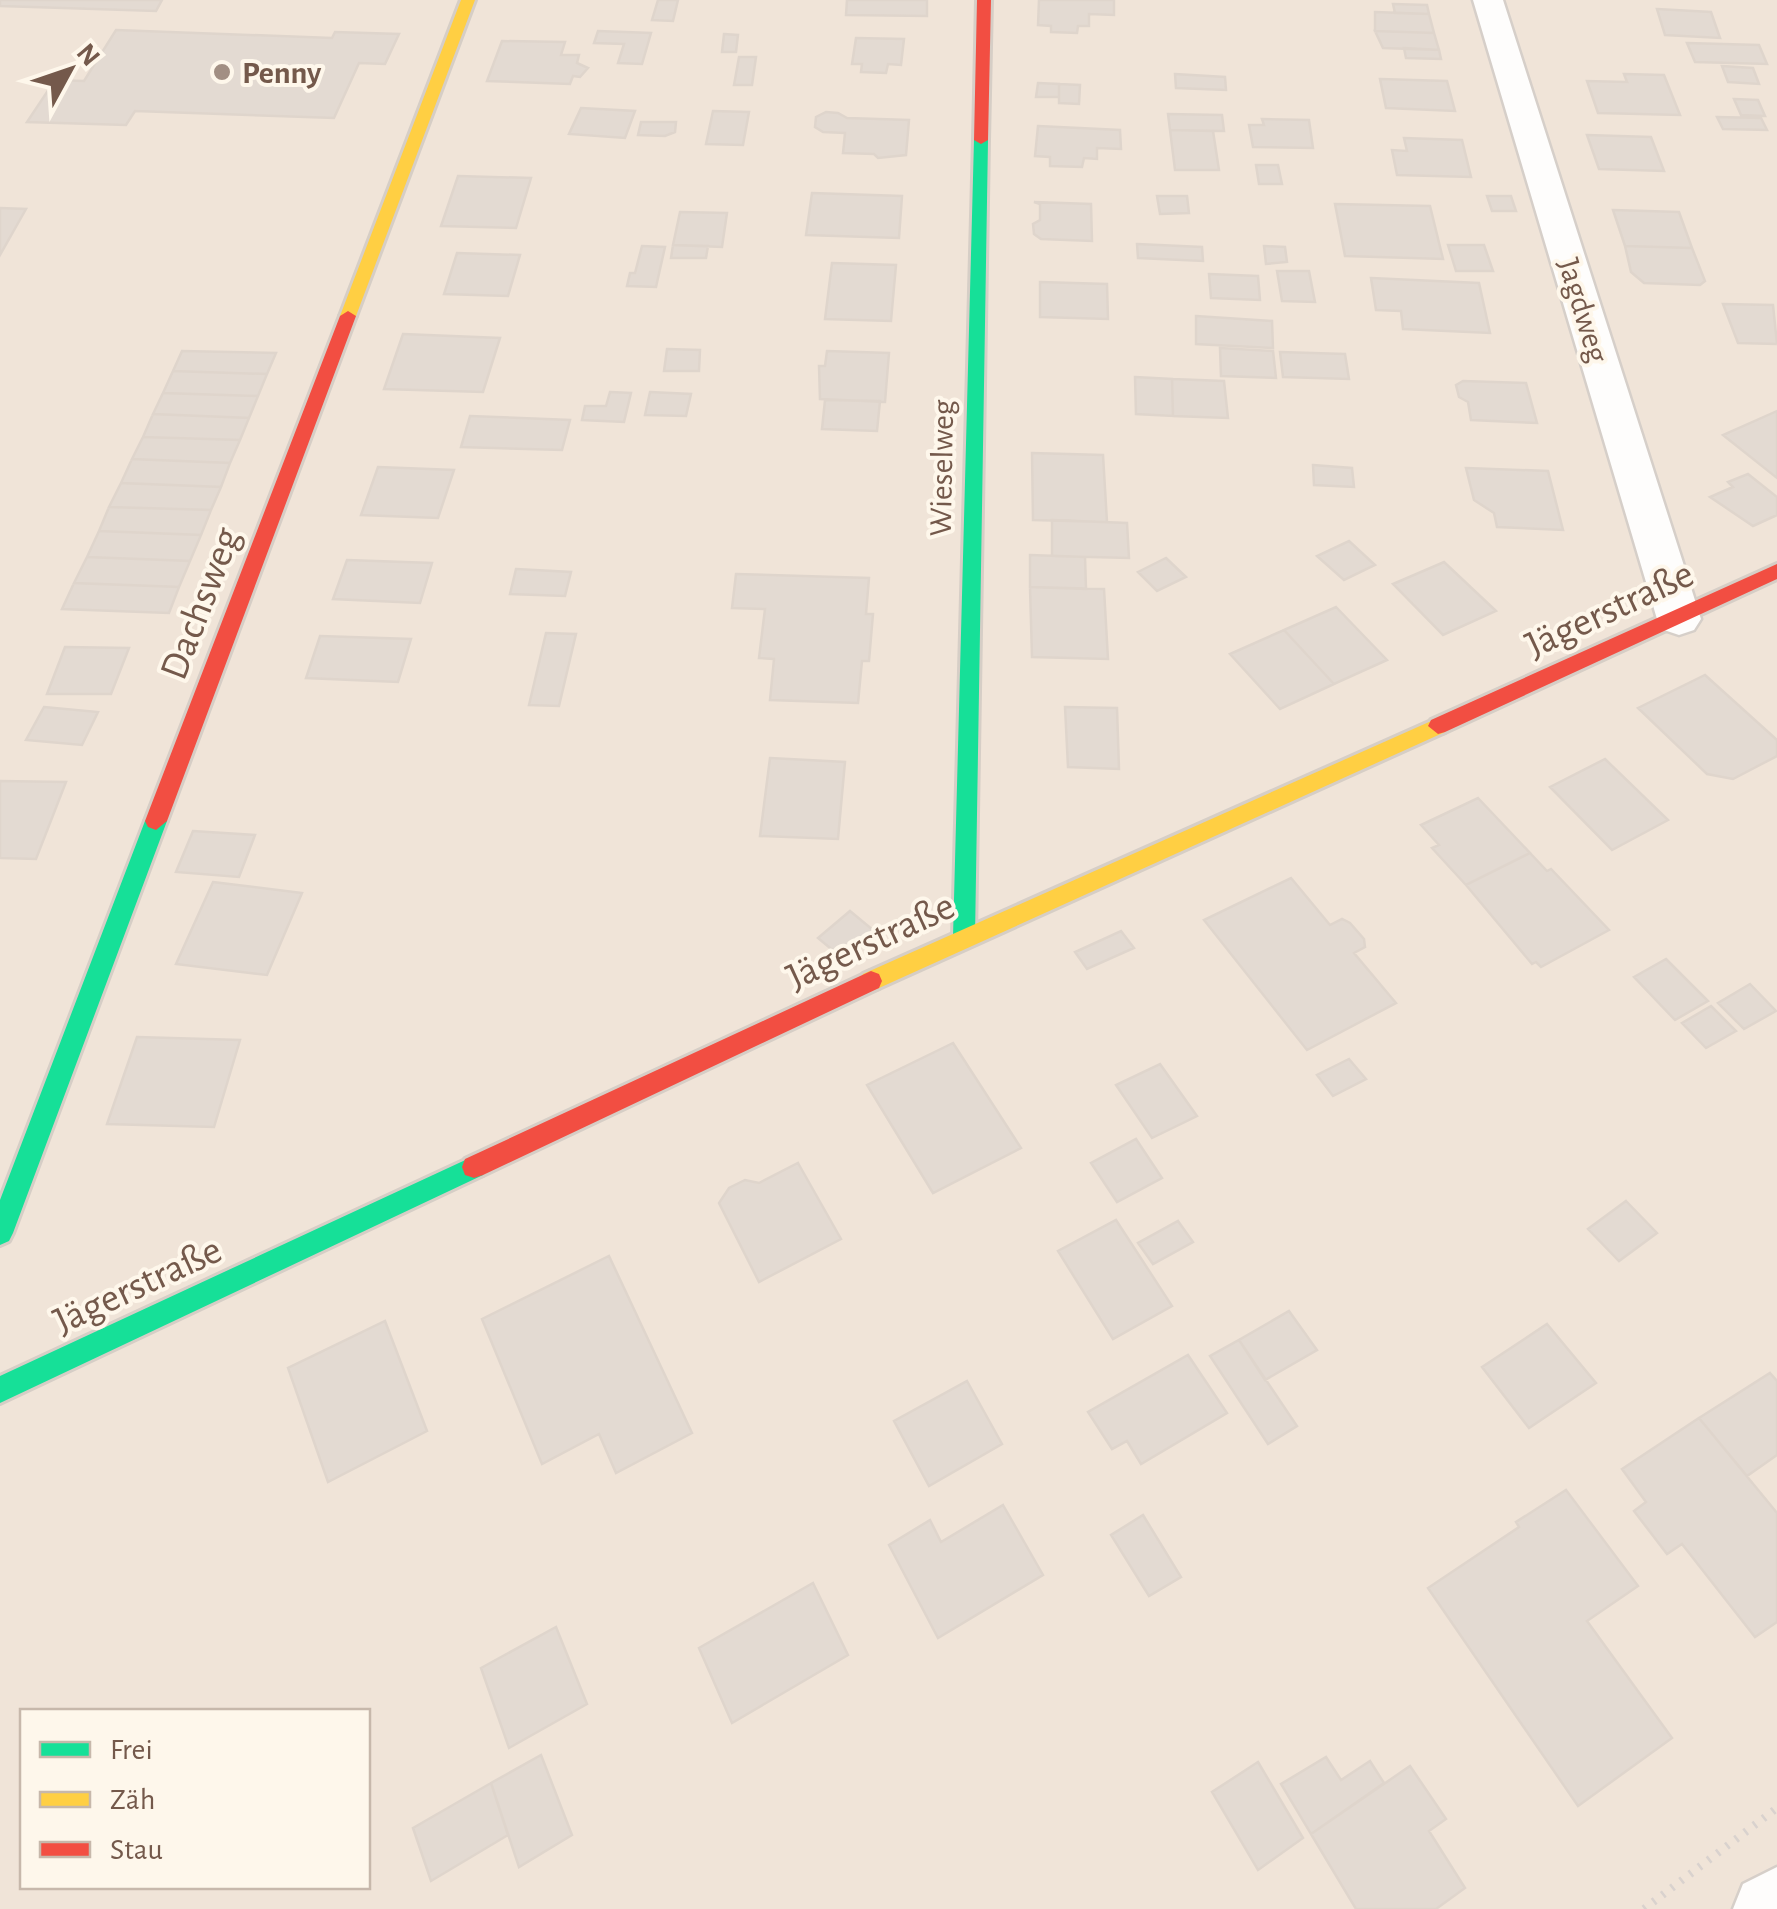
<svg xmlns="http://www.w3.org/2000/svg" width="1777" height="1909" viewBox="0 0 1777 1909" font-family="'Alegreya Sans',sans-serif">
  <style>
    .residential { fill: #f0e4d8; fill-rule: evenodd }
    .building { fill: #e3dad2; stroke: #dfd5cc; stroke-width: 2.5 }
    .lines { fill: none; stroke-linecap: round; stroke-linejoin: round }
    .street-casing { stroke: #d6cfc9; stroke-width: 5 }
    .fast-casing { stroke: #d6cec6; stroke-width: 6 }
    .slow-casing { stroke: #d6cec6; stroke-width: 6 }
    .jam-casing { stroke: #d6cec6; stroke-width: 6 }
    .path { stroke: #d9d2ce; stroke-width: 8; stroke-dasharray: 2.5 9; stroke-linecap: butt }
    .street { fill: #fefdfc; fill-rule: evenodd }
    .fast { fill: #16e098; fill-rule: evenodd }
    .slow { fill: #ffcf43; fill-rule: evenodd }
    .jam { fill: #f24e42; fill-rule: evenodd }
    .poi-dot { fill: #a28f83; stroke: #fef7eb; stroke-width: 4 }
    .labels { text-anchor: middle; stroke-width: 8; stroke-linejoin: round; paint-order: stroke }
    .far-poi-label { font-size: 32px; font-weight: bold; fill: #74594b; stroke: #fef7eb; text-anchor: start }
    .far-street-label { font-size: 32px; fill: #74594b; stroke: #fef7eb }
    .street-label { font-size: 40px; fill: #74594b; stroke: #fef7eb }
  </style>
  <rect width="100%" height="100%" fill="#f7f2ea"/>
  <!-- residential -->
  <path class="residential" d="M0,0H1777V1909H0ZM22,1712H368V1886H22Z"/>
  <!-- building -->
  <path class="building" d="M0,0H162L156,11L0,6Z
    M658,0H678L673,21L652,20Z
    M847,0H927V16L846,15Z
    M1039,0H1114V15L1089,14V26H1078L1077,33L1051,32V26L1038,25Z
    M1393,4L1427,5L1429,14L1395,13Z
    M1657,9L1711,12L1720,38L1665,35Z
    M1375,12L1429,14L1434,33L1375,31Z
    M116,30L332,38L335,32L399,34L385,64L359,63L334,118L135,111L126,125L27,122L55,80L84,81Z
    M598,31L651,33L642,64L618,63L624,44L594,43Z
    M1375,31L1434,33L1439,50L1383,48Z
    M724,34L738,35L736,52H722Z
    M856,38L904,39L901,65L888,64L886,73L861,72L862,64H852Z
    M502,41L565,42L561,55H579L577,63L588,68L580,77L573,76L570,84L487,81Z
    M1687,43L1759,45L1767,64L1695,62Z
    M1404,48L1439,50L1441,59L1406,58Z
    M739,57H756L752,85H734Z
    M1722,66L1753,68L1759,84L1728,82Z
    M1175,74L1225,77L1226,90L1176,88Z
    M1624,74L1664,75L1680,115L1598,113L1587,81L1627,82Z
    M1380,79L1447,81L1455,111L1386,108Z
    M1038,83L1059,84V97H1036Z
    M1059,84L1080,85L1079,104L1059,103Z
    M1734,99L1758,100L1765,116L1741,115Z
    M581,108L635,111L625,138L569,134Z
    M713,111L749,112L743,145L706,144Z
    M826,112L838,113L847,118L909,120L906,155L878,158L874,154L843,153L845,133L823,132L815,127L816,117Z
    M1168,114L1222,115L1224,131L1170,130Z
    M1717,117L1761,118L1767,130L1723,129Z
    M1262,119L1309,120L1313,148L1253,147L1249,125H1264Z
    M641,122H676L675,132L665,136L638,135Z
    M1038,126L1120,130L1121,149L1097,148V159L1084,158L1082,167L1050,166V157L1035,156Z
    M1170,130L1213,131L1219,170H1175Z
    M1587,135L1651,137L1664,171L1599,169Z
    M1404,138L1462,140L1471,177L1397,175L1392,150L1407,151Z
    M1256,165H1278L1282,184H1259Z
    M458,176L531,178L516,228L441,226Z
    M812,193L902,196L899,238L806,235Z
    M1157,196H1187L1189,213L1160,214Z
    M1487,196H1511L1516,211H1492Z
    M1034,202L1091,204L1092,241L1041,239L1034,234L1033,224L1040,220V204Z
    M1335,204L1430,206L1443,259L1345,256Z
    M0,208L26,209L0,255Z
    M1613,210L1679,212L1692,248L1625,246Z
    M680,212L727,213L722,247L673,245Z
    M1137,244L1202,247L1203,261L1138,258Z
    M673,245L708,246L706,258H671Z
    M1448,245H1484L1493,271H1456Z
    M642,246L665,247L656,287L627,286L630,273H635Z
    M1264,246L1285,247L1287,262L1266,264Z
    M1625,246L1692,248L1705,281L1700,285L1644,283L1631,272Z
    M457,253L520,255L508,296L444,294Z
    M832,263L896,265L891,321L825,319Z
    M1277,271H1309L1315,302L1282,301Z
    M1209,274L1258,276L1260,300L1211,298Z
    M1371,278L1479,283L1490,333L1403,329L1401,311L1376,310Z
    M1040,282L1107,284L1108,319L1040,317Z
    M1723,304L1773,305L1777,344L1738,343Z
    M1196,316L1272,321L1273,348L1196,344Z
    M403,334L500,338L483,392L384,389Z
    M1220,348L1273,351L1276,378L1221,376Z
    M667,349L700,350L699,371H664Z
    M182,351L276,353L267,374L173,371Z
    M827,351L889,353L885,402L820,399L819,366H825Z
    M1280,352L1345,354L1349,379L1283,377Z
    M173,371L267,374L258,396L163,393Z
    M1135,377L1172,379L1173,416L1136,414Z
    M1172,379L1224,381L1228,418L1173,416Z
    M1463,381L1526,383L1537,423L1471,420L1468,402L1459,397L1456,385Z
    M610,392L631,393L624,422L582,420L585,406H606Z
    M650,392L691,394L686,416L645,415Z
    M163,393L258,396L249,418L153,414Z
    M825,400L880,401L877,431L822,429Z
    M1777,411V478L1723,435Z
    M153,414L249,418L240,440L143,437Z
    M470,416L570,420L562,450L461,447Z
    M143,437L240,440L230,463L132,459Z
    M1032,453L1103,455L1107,522L1033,520Z
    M132,459L230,463L221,487L121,483Z
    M1313,465L1352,468L1354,487L1314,485Z
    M378,467L454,470L438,518L361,515Z
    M1466,468L1548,471L1563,530L1497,527L1494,513L1474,500Z
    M1748,474L1777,497V515L1753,526L1710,497L1733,487L1728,482Z
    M121,483L221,487L211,510L109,507Z
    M109,507L211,510L201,535L99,531Z
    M1052,520L1127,523L1129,558L1052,556Z
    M99,531L201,535L190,561L87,557Z
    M1349,541L1375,565L1344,580L1317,556Z
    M1030,555L1085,557L1086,589L1030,587Z
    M87,557L190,561L179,587L74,583Z
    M1166,558L1186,577L1157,591L1138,572Z
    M347,560L432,563L420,603L333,599Z
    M1444,562L1496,611L1443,635L1393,584Z
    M516,569L571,572L565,596L510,594Z
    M736,574L869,578L866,614H873L869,661H862L858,703L770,700L774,659L759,658L765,609L732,608Z
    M74,583L179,587L169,613L62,609Z
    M1030,587L1104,589L1108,659L1032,657Z
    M1336,607L1387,660L1334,684L1284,630Z
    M1284,630L1334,684L1280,709L1230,654Z
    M546,633L576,634L559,706L529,705Z
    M320,636L411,639L398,682L306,678Z
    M65,647L129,648L111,694H47Z
    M1705,675L1777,740V756L1733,779L1707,774L1638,708Z
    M44,707L98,712L82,745L26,740Z
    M1065,707L1117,708L1119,769L1068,767Z
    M770,758L845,762L838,839L760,836Z
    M1605,759L1668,820L1612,850L1550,787Z
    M0,781L66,782L36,859L0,858Z
    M1478,798L1530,853L1466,885L1432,848L1439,845L1421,825Z
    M193,831L255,835L239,877L176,872Z
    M1530,853L1547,871L1551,869L1609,930L1541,967L1536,962L1532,964L1466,885Z
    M1291,878L1330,925L1342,919L1350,923L1364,939L1365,947L1354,953L1396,1003L1307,1050L1204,920Z
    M213,882L302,893L267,975L176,964Z
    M850,911L873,930L841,957L818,938Z
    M1121,931L1134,948L1087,969L1075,952Z
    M1666,959L1708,1001L1675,1020L1634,977Z
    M1750,984L1776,1011L1744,1029L1718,1003Z
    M1711,1006L1736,1031L1706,1048L1682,1023Z
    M137,1037L240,1040L214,1127L107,1124Z
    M953,1043L1021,1148L933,1193L867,1085Z
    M1349,1059L1366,1079L1333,1096L1317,1075Z
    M1160,1064L1197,1116L1152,1138L1116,1085Z
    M1136,1139L1162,1178L1117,1202L1091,1163Z
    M798,1163L841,1239L759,1282L719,1203L729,1188L745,1180L759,1183Z
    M1626,1201L1657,1233L1619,1261L1588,1229Z
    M1116,1220L1172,1306L1113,1339L1058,1251Z
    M1178,1221L1193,1242L1153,1264L1138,1243Z
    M609,1256L692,1433L616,1473L599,1434L542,1464L482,1319Z
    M1289,1311L1317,1350L1265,1380L1239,1340Z
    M385,1321L427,1431L328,1482L288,1368Z
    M1547,1324L1596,1383L1529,1428L1482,1367Z
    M1239,1340L1297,1426L1268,1444L1210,1356Z
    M1188,1355L1227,1413L1141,1464L1127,1441L1112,1449L1088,1412Z
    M1770,1373L1777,1381V1455L1747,1476L1699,1418Z
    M967,1381L1002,1444L929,1486L894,1421Z
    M1699,1418L1777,1513V1622L1755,1637L1682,1544L1667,1554L1634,1511L1646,1502L1622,1469Z
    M1566,1490L1638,1586L1587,1621L1672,1738L1578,1806L1428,1588L1519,1527L1516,1522Z
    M1003,1505L1043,1575L938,1638L889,1545L930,1520L941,1542Z
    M1143,1515L1181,1577L1149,1596L1111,1535Z
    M813,1583L848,1655L732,1723L699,1648Z
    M556,1627L587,1704L509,1748L481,1668Z
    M541,1755L572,1835L519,1867L491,1783Z
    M1326,1757L1341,1780L1370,1761L1384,1783L1311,1834L1281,1784Z
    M1258,1762L1303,1838L1258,1870L1212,1792Z
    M1410,1766L1446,1819L1429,1831L1465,1888L1436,1909H1356L1311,1834Z
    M491,1783L508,1835L431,1881L413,1828Z"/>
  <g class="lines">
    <!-- street casing -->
    <g class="street-casing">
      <path id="street" d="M1473,0H1503L1701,619L1694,630L1679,635L1664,630L1657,619Z
        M1777,1867V1909H1733L1743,1884Z"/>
    </g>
    <!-- fast casing -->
    <g class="fast-casing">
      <path id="fast" d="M981,136L988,140L975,937L972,944H956L953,937L974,140Z
        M156,812L167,821L13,1233L9,1241L0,1245V1200L145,821Z
        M474,1156L483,1159L486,1167L483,1175L0,1403V1376Z"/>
    </g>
    <!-- slow casing -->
    <g class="slow-casing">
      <path id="slow" d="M461,0H475L356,316L348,321L342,320L340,316Z
        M1438,718L1448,726L1445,732L879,988L871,991L863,988L860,981L863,974Z"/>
    </g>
    <!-- jam casing -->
    <g class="jam-casing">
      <path id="jam" d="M977,0H991L988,140L981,144L974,140Z
        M348,311L356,316L167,821L156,830L148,827L145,821L340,316Z
        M1777,564V579L1445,732L1438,734L1428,726L1431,720Z
        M871,971L879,974L882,981L879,988L483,1175L474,1178L465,1175L462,1167L465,1159Z"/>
    </g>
    <!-- path -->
    <path class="path" d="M1644,1909L1777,1808"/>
    <!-- street -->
    <use href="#street" class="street"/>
    <!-- fast -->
    <use href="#fast" class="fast"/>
    <!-- slow -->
    <use href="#slow" class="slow"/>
    <!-- jam -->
    <use href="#jam" class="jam"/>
  </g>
  <!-- markers -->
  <circle class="poi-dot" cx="222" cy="72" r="10"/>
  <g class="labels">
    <!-- far-poi labels -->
    <g class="far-poi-label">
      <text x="242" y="83">Penny</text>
    </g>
    <!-- far-street labels -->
    <g class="far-street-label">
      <text transform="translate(1584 310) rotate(73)" y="11">Jagdweg</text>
      <text transform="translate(941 468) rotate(-89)" y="11">Wieselweg</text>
    </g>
    <!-- street labels -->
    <g class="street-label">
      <text transform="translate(199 603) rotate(-69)" y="14">Dachsweg</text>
      <text transform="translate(1609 608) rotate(-25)" y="14">Jägerstraße</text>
      <text transform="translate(870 940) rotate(-25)" y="14">Jägerstraße</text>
      <text transform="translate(137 1284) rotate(-25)" y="14">Jägerstraße</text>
    </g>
  </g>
  <!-- legend -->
  <rect x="20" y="1709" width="350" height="180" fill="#fef7eb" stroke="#c7b8ab" stroke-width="2.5"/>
  <rect x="40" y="1742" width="50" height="15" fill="#16e098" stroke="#c7b8ab" stroke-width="2.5"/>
  <text x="110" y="1759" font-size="30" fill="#74594b">Frei</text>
  <rect x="40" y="1792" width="50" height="15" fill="#ffcf43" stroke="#c7b8ab" stroke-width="2.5"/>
  <text x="110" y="1809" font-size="30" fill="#74594b">Zäh</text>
  <rect x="40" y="1842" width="50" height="15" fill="#f24e42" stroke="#c7b8ab" stroke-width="2.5"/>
  <text x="110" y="1859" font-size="30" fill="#74594b">Stau</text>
  <!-- north arrow -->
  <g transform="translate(70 70) rotate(50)" stroke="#fef7eb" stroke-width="8" paint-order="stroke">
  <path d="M0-8L18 38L0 25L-18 38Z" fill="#74594b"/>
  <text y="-15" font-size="28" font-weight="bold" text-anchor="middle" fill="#74594b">N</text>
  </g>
</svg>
